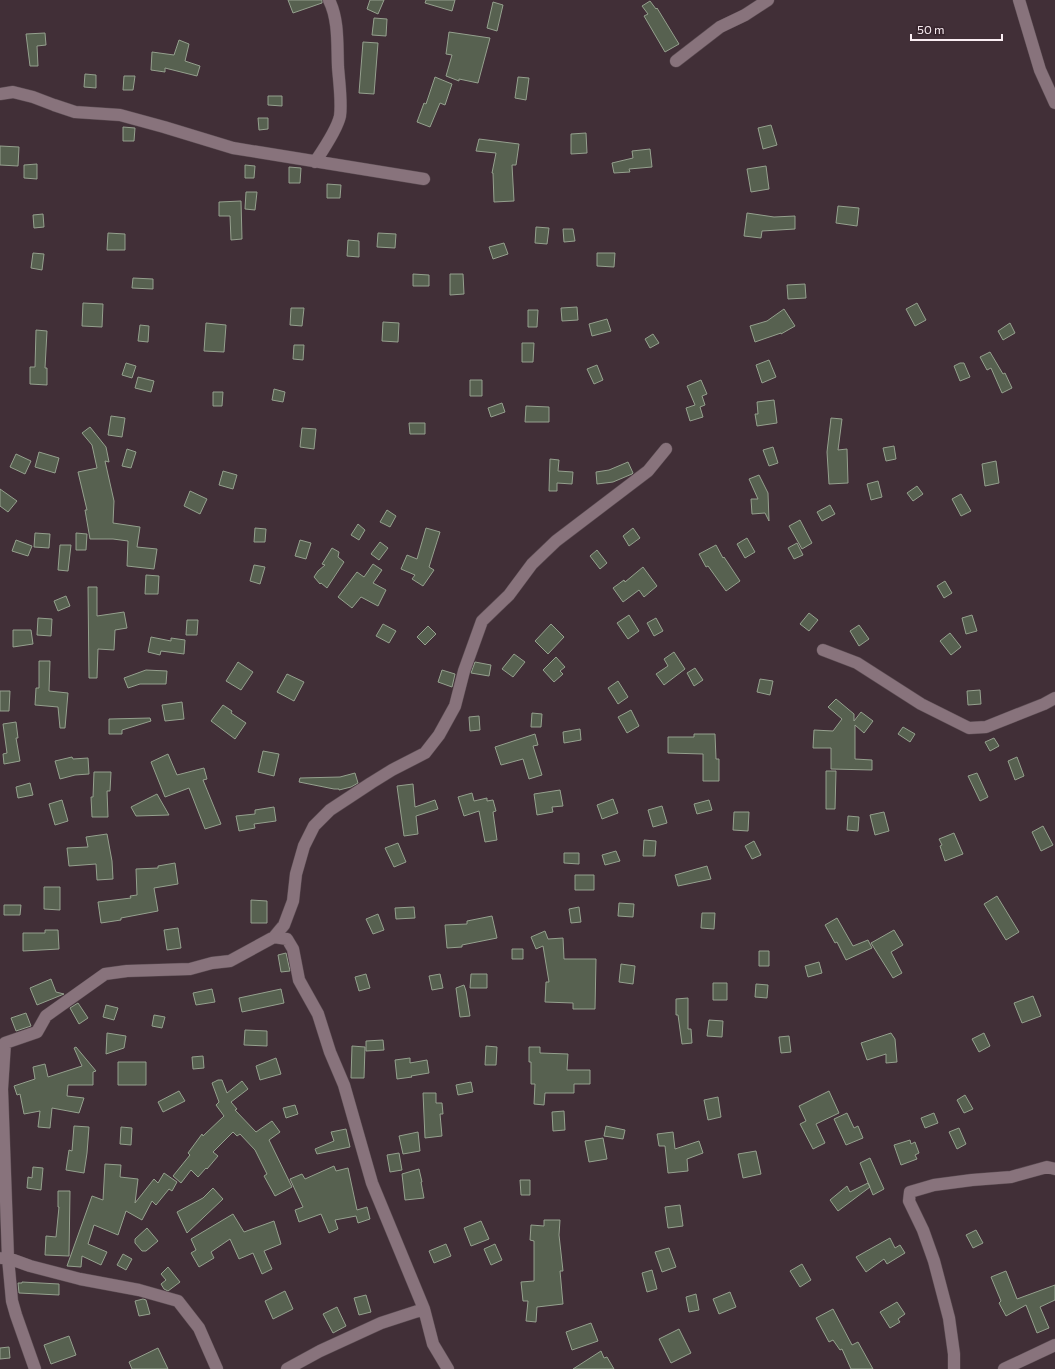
<svg xmlns="http://www.w3.org/2000/svg" width="1055" height="1369" viewBox="0 0 1055 1369" font-family="Commissioner,sans-serif">
  <style>
    .building { fill: #576150; stroke: #95a08e }
    .lines { fill: none; stroke-linecap: round; stroke-linejoin: round }
    .street-casing { stroke: #5a4b51; stroke-width: 13 }
    .street { stroke: #88737c; stroke-width: 12 }
  </style>
  <rect width="100%" height="100%" fill="#412f37"/>
  <!-- building -->
  <path class="building" d="M288,0H322V3L293,13Z
    M370,0H384L378,14L367,9Z
    M426,0H455L452,11L425,3Z
    M650,1L656,9L657,8L679,44L665,52L644,16L648,14L642,6Z
    M493,2L503,5L497,31L487,28Z
    M374,18L387,19L386,36L372,35Z
    M449,32L490,38L478,83L459,79V81L446,76L452,55L446,54Z
    M45,33L46,45L37,46L38,66H30L26,34Z
    M179,40L189,44L185,61L200,66L197,76L165,68V72L151,70L152,52L174,55Z
    M363,42L378,43L374,94L359,93Z
    M85,74L96,75V88L84,87Z
    M124,76H135L133,90H123Z
    M435,77L452,84L445,105L440,103L430,127L417,122L424,103L426,104Z
    M518,77L529,78L526,100L515,98Z
    M268,96H282V106L268,105Z
    M258,118H268V129L259,130Z
    M771,125L777,145L763,149L758,128Z
    M123,127L135,128L134,141H123Z
    M586,133L587,153L571,154V134Z
    M479,139L519,144L516,165H512L514,201L494,202L493,173H492L496,153L476,151Z
    M0,146L19,147L18,166L0,165Z
    M650,149L652,167L629,169L630,172L614,173L612,163L633,158L632,151Z
    M37,164V179L24,178V165Z
    M245,165L255,166L254,178H245Z
    M766,166L769,189L751,192L747,169Z
    M289,167L301,168L300,183H289Z
    M327,184L341,185L340,198H327Z
    M246,192H257L255,210L245,209Z
    M241,201L242,239L231,240L230,216H219V202Z
    M838,206L859,208L857,226L836,223Z
    M747,213L774,217L795,216V229L762,231L761,238L744,236Z
    M43,214L44,227L34,228L33,215Z
    M536,227L549,228L547,244L535,243Z
    M563,229H573L575,241L564,242Z
    M108,233L125,234V250H107Z
    M378,233L396,234L395,248L377,247Z
    M348,240L359,241V257L347,256Z
    M504,243L508,254L493,259L489,247Z
    M33,253L44,254L42,270L31,268Z
    M597,253H615L614,267L597,266Z
    M413,274L429,275V286H413Z
    M450,274H463L464,294L450,295Z
    M133,278L153,279V289L132,288Z
    M805,284L806,298L788,299L787,285Z
    M83,303L103,304L102,327L82,326Z
    M917,303L926,320L915,326L906,309Z
    M577,307L578,320L562,321L561,308Z
    M291,308H304L302,326L290,325Z
    M784,309L795,326L781,334V333L755,342L750,326L767,321Z
    M528,310H538L537,327H528Z
    M607,319L611,331L592,336L589,324Z
    M383,322L399,323L398,342L382,341Z
    M206,323L226,325L224,352L204,351Z
    M1010,323L1015,333L1003,340L998,331Z
    M140,325L149,326L148,342L138,341Z
    M36,330L47,331L45,368H47V385L30,384V367H35Z
    M653,334L659,343L650,348L645,339Z
    M522,343H534L533,362H522Z
    M294,345H304L303,360L293,359Z
    M990,352L1003,374L1005,373L1012,388L1002,393L991,368L987,370L980,357Z
    M769,360L776,377L762,383L756,365Z
    M126,363L136,366L132,378L122,375Z
    M960,363H964L970,377L960,381L954,366Z
    M597,365L603,380L594,384L587,369Z
    M138,377L154,381L151,392L135,388Z
    M470,380H482V396H470Z
    M701,380L707,394L702,396L705,405L700,407L703,417L690,421L686,408L695,405L687,386Z
    M274,389L285,392L283,402L272,400Z
    M213,392H223L222,406H213Z
    M774,400L777,423L757,426L755,414H758L757,402Z
    M502,403L505,412L491,417L488,408Z
    M526,406L549,407V422H525Z
    M111,416L125,418L122,437L108,435Z
    M831,418L842,419L838,450L847,449L848,483L829,484L827,452Z
    M409,423H425V434H410Z
    M90,427L106,447L109,462L105,461L114,501L113,523L140,527L137,547L157,549L154,569L127,566L128,541L113,539H90L85,510H87L78,472L97,468L92,445L82,433Z
    M302,428L316,429L314,449L300,447Z
    M894,446L896,459L886,461L883,448Z
    M773,447L778,463L769,466L763,450Z
    M127,449L136,452L131,468L122,466Z
    M39,452L59,458L55,473L35,467Z
    M16,454L31,461L25,474L10,467Z
    M550,459L559,460L558,471L573,472L572,484L557,483V491H549Z
    M996,461L999,483L985,486L982,464Z
    M628,462L633,473L632,474L613,482L597,484L596,472L609,470Z
    M223,471L237,475L233,489L219,485Z
    M759,475L768,493L769,521L765,513L752,514L751,499H758L749,479Z
    M878,481L882,497L871,500L867,484Z
    M917,486L923,494L913,501L907,493Z
    M0,489L17,501L8,512L0,506Z
    M190,491L207,499L200,514L184,506Z
    M961,494L971,511L961,516L952,499Z
    M830,505L835,514L822,521L817,512Z
    M387,510L396,516L390,527L380,522Z
    M800,520L812,543L802,549L789,526Z
    M358,524L365,530L359,540L351,535Z
    M255,528L266,529L265,542H254Z
    M426,528L440,532L429,567L434,570L423,586L412,579L415,575L401,569L407,555L417,559Z
    M633,528L640,538L629,546L623,536Z
    M35,533L50,534L49,548L34,547Z
    M76,533L87,534L86,550H76Z
    M747,538L755,552L745,558L737,544Z
    M16,540L32,546L28,556L12,551Z
    M300,540L311,543L306,559L295,556Z
    M380,542L388,548L379,560L371,554Z
    M797,543L803,555L794,559L788,548Z
    M60,545H71L68,571L58,570Z
    M716,545L723,558L724,557L740,581L726,591L708,566L706,567L699,554Z
    M332,548L339,552L338,557L344,562L327,588L321,583L320,584L314,577L318,571L325,565L322,564Z
    M597,550L607,563L600,569L590,556Z
    M373,564L382,570L373,583L386,590L378,606L361,597L352,608L338,597L357,572L364,577Z
    M254,565L265,567L260,584L250,581Z
    M643,567L657,586L644,597L639,590L623,602L613,588L624,580L625,582Z
    M146,575L159,576L158,594H145Z
    M945,581L952,593L944,598L937,586Z
    M88,587H97V616L124,612L127,628L115,630L114,650L98,649L97,678H89Z
    M66,596L70,606L58,611L54,601Z
    M809,613L818,620L809,631L800,624Z
    M629,615L639,631L628,639L617,623Z
    M972,615L977,631L966,634L962,618Z
    M38,618L52,619L51,636L37,635Z
    M656,618L663,631L654,636L647,623Z
    M187,620H198L197,635H186Z
    M383,624L396,631L389,643L376,636Z
    M551,624L564,637L548,654L535,641Z
    M859,625L869,639L859,646L850,631Z
    M428,626L436,634L425,645L417,637Z
    M13,630H31L33,644L13,647Z
    M950,633L961,647L951,655L940,641Z
    M151,637L171,641V638L185,640L184,654L161,651L160,655L148,652Z
    M674,652L685,669L664,685L656,674L668,666L664,659Z
    M514,654L525,662L513,677L502,669Z
    M556,657L565,667L560,671L563,674L554,682L543,670Z
    M39,661H50L49,691L68,693L65,728H60L58,707L35,705L36,688H39Z
    M238,662L253,672L241,690L226,681Z
    M475,662L491,665L489,676L471,673Z
    M695,668L703,680L694,686L687,673Z
    M146,670L167,671L166,684H140L128,688L124,678Z
    M442,670L455,674L452,687L438,682Z
    M287,674L304,682L294,701L277,692Z
    M760,679L773,681L770,695L757,692Z
    M618,681L628,697L618,704L608,688Z
    M980,690L981,704L968,705L967,691Z
    M0,691H10L9,711H0Z
    M836,699L854,714V721L861,712L873,721L864,733L855,725V759L872,760V770L831,769V748H813L814,730L833,731L842,719L828,707Z
    M182,702L184,719L165,721L162,705Z
    M223,705L232,711L231,713L246,723L235,739L211,721Z
    M631,710L639,726L627,733L618,717Z
    M532,713L542,714L541,727H531Z
    M479,716L480,730L470,731L469,717Z
    M150,718L151,721L122,730V734H109V719Z
    M16,722L18,738H16L20,761L4,764L3,754L7,753L3,724Z
    M903,727L915,734L910,742L898,734Z
    M580,729L581,740L564,743L563,732Z
    M535,734L538,745L533,746L542,775L529,779L523,759L501,765L495,747Z
    M694,734H715L716,759H719V781H703V754L668,753V737H694Z
    M994,738L999,746L990,751L985,742Z
    M263,751L279,754L274,776L258,772Z
    M168,754L177,775L204,768L207,779L203,780L221,824L205,829L189,788L165,797L151,762Z
    M72,757L73,759L88,758L89,774L75,775L60,779L55,761Z
    M1017,757L1024,776L1015,780L1008,761Z
    M826,771H836L835,809H826Z
    M94,772H111L110,791H107L108,817H92L91,797H93Z
    M355,773L358,783L351,787L339,790V789H334L299,782L300,778L340,777Z
    M977,773L988,797L980,801L968,776Z
    M30,783L33,795L18,798L16,787Z
    M413,784L415,807L435,800L438,809L416,816L418,834L404,836L397,786Z
    M560,790L563,806L552,807L553,812L537,815L534,794Z
    M472,793L474,801L487,798V801L493,800L496,811L493,812L497,840L485,842L479,811L464,816L458,797Z
    M157,794L169,815L136,816L131,807Z
    M613,799L618,813L602,819L597,805Z
    M62,800L68,821L55,825L49,804Z
    M709,800L712,810L697,814L694,804Z
    M662,806L667,823L653,827L648,810Z
    M274,807L276,821L254,824L255,828L239,831L236,816L255,814V810Z
    M734,812H749L748,831L733,830Z
    M884,812L889,831L875,835L870,815Z
    M848,816L859,817L858,831L847,830Z
    M1043,826L1053,845L1041,851L1032,832Z
    M954,833L963,854L945,861L940,846L942,845L939,839Z
    M107,834L112,861L113,879L97,880L96,864L69,866L67,848L88,847L86,837Z
    M644,840L656,841L655,856H643Z
    M754,841L761,855L752,859L745,846Z
    M398,843L406,862L394,867L385,848Z
    M616,851L620,861L605,865L602,855Z
    M564,853H579V864L564,863Z
    M175,863L178,884L154,888L158,911L121,918V920L101,923L98,902L131,898L130,896L137,895L136,869L158,868V866Z
    M707,866L711,879L678,886L675,875Z
    M575,875H594V890H575Z
    M44,887H60V910L44,909Z
    M997,896L1019,932L1006,940L984,904Z
    M251,900L267,901V923H251Z
    M619,903L634,904L633,917L618,916Z
    M4,905H21L20,915H4Z
    M414,907L415,918L396,919L395,908Z
    M579,907L581,922L571,923L569,909Z
    M702,913H715L714,929L701,928Z
    M378,914L384,930L373,934L366,919Z
    M492,916L497,938L462,945V947L447,948L445,925L467,924V921Z
    M837,918L853,946L868,940L872,948L846,960L837,942L835,943L825,925Z
    M178,928L181,948L167,950L164,930Z
    M45,930H58L59,949L23,951V933H45Z
    M894,930L903,945L891,952L902,973L893,978L871,943Z
    M545,931L548,939L563,938L564,959H596L595,1009H573V1003L545,1002L546,982H549L543,946L536,949L531,937Z
    M512,949H523V959H512Z
    M759,951H769V966H759Z
    M286,953L290,971L281,972L278,955Z
    M819,962L822,973L808,977L805,966Z
    M621,964L635,966L633,984L619,982Z
    M366,974L370,988L359,991L355,977Z
    M440,974L443,988L432,990L429,976Z
    M471,974H487V988H470Z
    M51,979L56,992L64,994L37,1005L30,988Z
    M713,983H727V1000H713Z
    M756,984L768,985L767,998L755,997Z
    M464,985L466,991L470,1016L460,1017L456,988Z
    M212,989L215,1002L196,1005L193,993Z
    M281,989L284,1003L242,1012L239,998Z
    M1033,996L1041,1016L1022,1023L1014,1003Z
    M688,998V1029H691L692,1043L682,1044L678,1015H676V999Z
    M78,1003L88,1018L79,1024L70,1008Z
    M106,1005L118,1008L114,1020L103,1017Z
    M26,1013L31,1026L16,1031L11,1018Z
    M154,1015L165,1017L162,1028L152,1026Z
    M709,1020L723,1021L722,1037L707,1036Z
    M245,1030L267,1031V1046L244,1045Z
    M107,1033L126,1036L124,1048L106,1054Z
    M891,1033L895,1039L897,1062L886,1063V1054L867,1060L861,1043Z
    M984,1033L990,1046L979,1052L972,1039Z
    M789,1036L791,1052L781,1053L779,1037Z
    M383,1040L384,1050L366,1051V1041Z
    M352,1046L365,1047L364,1078H351Z
    M486,1046L497,1047L496,1065H485Z
    M76,1047L96,1071L93,1072V1085H68L67,1096L84,1098L79,1113L52,1108L50,1128L38,1127L40,1111L24,1114L20,1094L17,1095L14,1086L35,1079L33,1067L45,1064L48,1077L82,1066L74,1048Z
    M529,1047H540V1053L568,1054L567,1070H590V1084H574V1093H545L544,1105L534,1104L535,1084H531V1062H529Z
    M203,1056L204,1068L193,1069L192,1057Z
    M276,1058L281,1074L260,1080L256,1066Z
    M410,1058V1063L427,1060L429,1073L411,1076L412,1077L397,1079L395,1060Z
    M118,1062H146V1085H118Z
    M218,1080H222L227,1093L242,1081L248,1089L231,1102L237,1109L235,1110L256,1132L272,1121L280,1132L269,1140L292,1187L275,1196L264,1176L267,1174L255,1150L240,1134L237,1136L233,1132L213,1152L218,1156L207,1169L206,1168L198,1177L191,1170L181,1183L173,1176L190,1155L188,1153L202,1134L203,1136L224,1116L216,1105L219,1102L212,1083Z
    M471,1082L473,1092L458,1095L456,1085Z
    M179,1091L185,1101L163,1112L158,1102Z
    M829,1091L839,1113L816,1124L825,1143L813,1149L800,1124L806,1121L799,1106Z
    M423,1093H436V1103H442L443,1114H440L442,1136L425,1138Z
    M965,1095L973,1109L964,1113L957,1100Z
    M718,1097L721,1117L708,1120L704,1100Z
    M295,1105L298,1114L286,1118L283,1108Z
    M564,1111L565,1130L553,1131L552,1112Z
    M847,1113L854,1128L858,1126L863,1138L846,1145L834,1119Z
    M934,1113L938,1123L925,1128L921,1118Z
    M74,1126L89,1127L87,1153L84,1173L66,1170L69,1150L72,1151Z
    M606,1126L625,1130L623,1139L604,1136Z
    M121,1127L132,1128L131,1145L120,1144Z
    M959,1128L966,1144L957,1149L949,1132Z
    M346,1129L350,1147L317,1154L315,1149L334,1141L331,1132Z
    M418,1132L420,1151L403,1154L399,1136Z
    M673,1132L675,1149L699,1141L703,1153L687,1159L688,1171L668,1173L665,1146H659L657,1134Z
    M603,1138L607,1159L589,1162L585,1141Z
    M910,1140L911,1144L915,1142L919,1153L915,1155L917,1159L901,1165L894,1145Z
    M756,1151L761,1174L743,1178L738,1154Z
    M399,1153L402,1170L390,1172L387,1155Z
    M870,1158L884,1189L873,1195L860,1163Z
    M105,1164L121,1165L120,1177L138,1179L135,1203L154,1179L158,1183L164,1173L177,1182L172,1191L169,1189L156,1205L152,1201L142,1220L126,1211L118,1235L94,1225L88,1244L107,1252L101,1265L82,1256L81,1267L67,1266L92,1196L103,1200Z
    M334,1166L336,1171L348,1168L357,1210L367,1207L370,1219L358,1223L356,1216L335,1220L338,1229L329,1233L321,1214L299,1222L295,1210L303,1207L290,1179L302,1174L305,1179Z
    M33,1167L43,1168L41,1190L27,1188L28,1177L32,1178Z
    M419,1169L422,1182H421L424,1198L405,1200L402,1174Z
    M520,1180H530V1195H521Z
    M868,1183L870,1187L838,1211L830,1200L847,1186L850,1192Z
    M213,1188L223,1199L187,1233L177,1212L203,1198Z
    M58,1191H70L69,1256L45,1255L46,1236L56,1237L59,1207H58Z
    M680,1205L683,1226L668,1228L665,1207Z
    M233,1214L244,1232L274,1221L281,1244L264,1251L272,1269L262,1274L253,1253L239,1259L230,1239L211,1252L214,1258L199,1267L191,1253L196,1250L191,1239Z
    M544,1220H560L559,1235L563,1271H560L563,1304L537,1307L536,1322L526,1321L528,1301H523L521,1282L534,1281V1241L530,1240L531,1225L544,1226Z
    M481,1221L489,1239L471,1246L464,1228Z
    M147,1228L158,1241L146,1251H142L135,1243V1239Z
    M976,1230L983,1243L973,1248L966,1235Z
    M890,1238L895,1248L900,1245L905,1253L887,1264L884,1259L866,1272L856,1257Z
    M446,1244L451,1256L434,1263L429,1251Z
    M495,1244L502,1260L491,1265L484,1249Z
    M669,1248L676,1267L662,1272L655,1252Z
    M123,1254L132,1259L126,1270L117,1265Z
    M802,1264L811,1280L800,1287L790,1271Z
    M168,1267L180,1282L168,1291L164,1289L161,1284L166,1280L161,1274Z
    M652,1270L657,1289L647,1292L642,1273Z
    M1006,1271L1017,1299L1055,1285V1300L1040,1307L1049,1328L1037,1333L1026,1305L1006,1316L999,1303L1001,1301L991,1277Z
    M22,1282L59,1284V1295L19,1293L18,1283H22Z
    M285,1291L293,1309L273,1319L265,1301Z
    M730,1292L736,1307L719,1314L713,1299Z
    M696,1294L699,1310L689,1312L686,1297Z
    M366,1295L371,1312L359,1315L354,1298Z
    M143,1299L146,1300L150,1314L139,1316L135,1301Z
    M897,1302L905,1314L898,1319L900,1322L890,1328L880,1312Z
    M337,1307L346,1326L333,1333L323,1314Z
    M833,1309L852,1345L858,1342L873,1369H851L842,1349L840,1350L833,1340L829,1342L816,1318Z
    M591,1323L598,1341L572,1350L566,1332Z
    M679,1329L691,1353L671,1363L659,1339Z
    M69,1336L76,1355L51,1364L44,1345Z
    M9,1347L10,1358L0,1359V1348Z
    M158,1348L168,1369H132L129,1362Z
    M601,1351L604,1358L607,1357L614,1369H573Z"/>
  <g class="lines">
    <!-- street casing -->
    <g class="street-casing">
      <path id="street" d="M1019,0L1040,70L1055,103
        M676,61L720,27L745,15L768,0
        M0,94L13,92L33,97L54,105L75,112L120,115L164,127L233,148L424,179
        M315,162C323,150 337,130 340,116C342,102 339,81 338,67C337,45 339,20 329,0
        M823,650L857,663L921,704L969,728L986,727L1044,704L1055,698
        M274,937L284,925L293,901L296,874L304,846L314,826L330,810L371,783L392,770L425,753L439,735L455,706L464,671L482,621L509,595L532,564L556,541L648,471L666,449
        M2,1258H8L30,1266L80,1279L139,1290L178,1301L199,1328L217,1369
        M35,1369L16,1315L12,1301L8,1258L2,1089L5,1043L37,1032L46,1016L105,974L127,971L190,969L212,963L230,961L274,937L287,939L293,949L299,980L318,1014L330,1052L344,1085L372,1183L424,1309L433,1344L448,1369
        M287,1369L320,1351L381,1323L424,1309
        M954,1369V1354L949,1318L934,1261L923,1230L909,1201L910,1192L934,1185L972,1180L1011,1177L1047,1167L1055,1169
        M1004,1369L1055,1345"/>
    </g>
    <!-- street -->
    <use href="#street" class="street"/>
  </g>
  <!-- scale -->
  <path d="M911 34v6h91v-6" fill="none" stroke="#faeef3" stroke-width="2"/>
  <text x="917" y="34" font-size="12" fill="#faeef3" stroke="#37252d" stroke-width="3" paint-order="stroke">50 m</text>
</svg>
